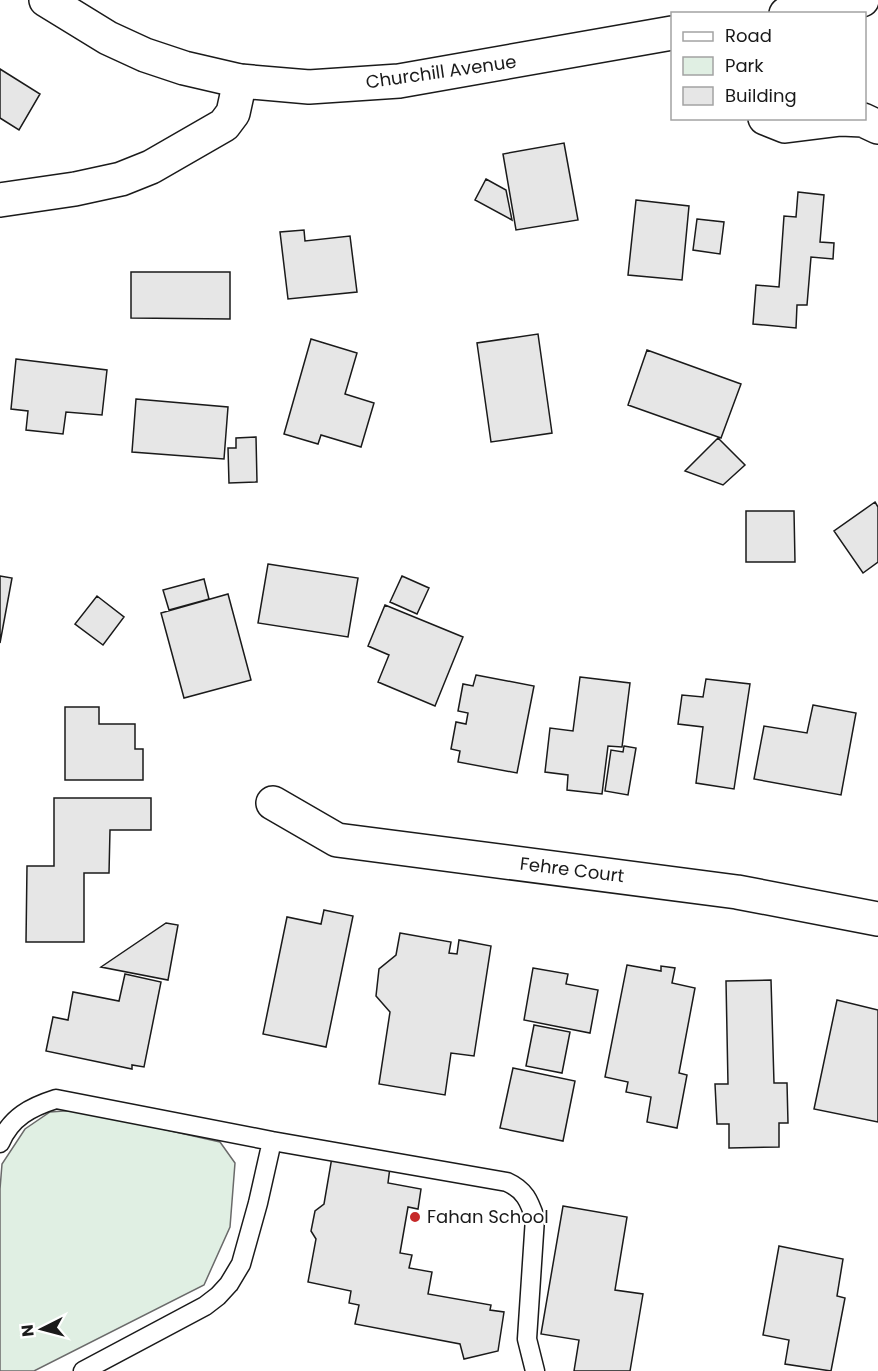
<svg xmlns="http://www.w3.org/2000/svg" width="878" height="1371" viewBox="0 0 878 1371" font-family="Poppins,sans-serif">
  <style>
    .green { fill: #e0efe3; stroke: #6a6a6a; stroke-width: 1.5 }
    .building { fill: #e6e6e6; stroke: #1a1a1a; stroke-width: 1.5 }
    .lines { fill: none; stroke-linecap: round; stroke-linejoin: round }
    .lane-casing { stroke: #1a1a1a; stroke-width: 21 }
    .street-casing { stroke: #1a1a1a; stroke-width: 36 }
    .secondary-casing { stroke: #1a1a1a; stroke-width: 36 }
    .lane { stroke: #fff; stroke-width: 18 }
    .street { stroke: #fff; stroke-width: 33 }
    .secondary { stroke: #fff; stroke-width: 33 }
    .poi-dot { fill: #c62828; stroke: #fff; stroke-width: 2 }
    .labels { text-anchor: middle; stroke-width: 4.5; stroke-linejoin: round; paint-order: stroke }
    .street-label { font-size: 18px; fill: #1a1a1a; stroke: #fff }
    .poi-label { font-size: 18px; fill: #1a1a1a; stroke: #fff; text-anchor: start }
  </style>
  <rect width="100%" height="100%" fill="#fff"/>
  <!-- green -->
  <path class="green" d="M78,1110L220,1142L235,1163L230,1227L204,1285L34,1371H0V1189L2,1164L25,1129L50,1112Z"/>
  <!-- building -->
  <path class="building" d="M0,69L40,94L19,130L0,118Z
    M564,143L578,220L516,230L503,154Z
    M486,179L506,190L512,220L475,200Z
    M798,192L824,195L820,242L834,243L833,259L811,257L807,305H797L796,328L753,324L756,285L779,287L784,216L796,217Z
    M636,200L689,206L682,280L628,275Z
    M697,219L724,222L720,254L693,250Z
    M304,230L305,241L350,236L357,292L288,299L280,232Z
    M131,272H230V319L131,318Z
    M538,334L552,433L491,442L477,343Z
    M311,339L357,353L345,394L374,403L361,447L321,435L318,444L284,434Z
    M647,350L741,384L721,438L628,405Z
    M16,359L107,370L102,415L66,412L63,434L26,430L28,411L11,409Z
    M136,399L228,407L224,459L132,452Z
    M256,437L257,482L229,483L228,448H236V438Z
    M718,438L745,465L723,485L685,471Z
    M875,502L878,507V562L863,573L834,531Z
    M746,511H794L795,562H746Z
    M268,564L358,578L348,637L258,623Z
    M0,576L12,578L0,643Z
    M402,576L429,588L417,614L390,602Z
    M204,579L209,599L169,610L163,590Z
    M228,594L251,680L184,698L161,613Z
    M97,596L124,617L103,645L75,624Z
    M385,605L463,637L435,706L378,682L389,655L368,646Z
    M476,675L534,686L517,773L458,762L460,751L451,749L456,722L466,724L468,713L458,711L463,684L473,686Z
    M580,677L630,683L622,747L608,746L602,794L567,790L568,775L545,772L550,728L573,731Z
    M706,679L750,684L734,789L696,783L703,727L678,724L682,695L703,697Z
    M813,705L856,713L841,795L754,779L764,726L807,733Z
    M65,707H99V724H135V749H143V780H65Z
    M624,746L636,748L628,795L605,791L611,750L623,752Z
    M54,798H151V830H110L109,873H84V942H26L27,866H54Z
    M324,910L353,916L326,1047L263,1034L287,917L321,924Z
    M166,923L178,925L168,980L101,967Z
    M400,933L451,942L449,953L457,954L459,940L491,946L474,1056L451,1053L445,1095L379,1084L390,1012L376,996L379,969L396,955Z
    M627,965L661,971V966L675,968L672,983L695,988L679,1073L687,1075L677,1128L647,1122L651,1097L626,1092L628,1082L605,1077Z
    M533,968L568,974L566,984L598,990L590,1033L524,1020Z
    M125,974L161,982L144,1067L132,1065V1069L46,1051L53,1017L68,1020L73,992L119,1001Z
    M771,980L774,1083H787L788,1123H779V1147L729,1148V1124H717L715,1084H728L726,981Z
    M837,1000L878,1010V1122L814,1109Z
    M534,1025L570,1032L562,1073L526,1066Z
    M513,1068L575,1081L563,1141L500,1128Z
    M332,1157L390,1167L388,1183L421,1189L418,1209L408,1207L400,1253L412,1255L409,1268L432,1272L428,1294L491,1305L490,1310L504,1312L498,1351L464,1359L460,1344L355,1324L359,1305L349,1303L351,1291L308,1282L316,1239L311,1231L315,1211L324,1204Z
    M563,1206L627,1217L615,1290L643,1294L630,1371H574L579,1340L541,1334Z
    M779,1246L843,1259L837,1296L845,1298L831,1371L785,1364L789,1340L763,1335Z"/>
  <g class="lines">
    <!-- lane casing -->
    <g class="lane-casing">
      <path id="lane" d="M272,1141L507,1182C525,1190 529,1201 535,1218L527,1339L535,1371
        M0,1143C11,1117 31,1107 56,1099L272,1141L258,1203L241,1264L229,1284L218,1296L205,1306L83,1371"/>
    </g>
    <!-- street casing -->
    <g class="street-casing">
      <path id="street" d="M765,118L785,126L841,119L863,120L878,127
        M0,200L75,189L121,179L151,167L224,125L233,113L240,81
        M273,803L337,840L737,892L878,919"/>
    </g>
    <!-- secondary casing -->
    <g class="secondary-casing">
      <path id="secondary" d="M46,0L108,38L145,55L184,68L240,81L309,87L399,81L672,33
        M786,14L862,0"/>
    </g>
    <!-- lane -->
    <use href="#lane" class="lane"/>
    <!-- street -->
    <use href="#street" class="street"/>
    <!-- secondary -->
    <use href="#secondary" class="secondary"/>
  </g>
  <!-- markers -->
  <circle class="poi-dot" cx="415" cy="1217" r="6"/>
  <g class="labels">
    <!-- street labels -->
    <g class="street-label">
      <text transform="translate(441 72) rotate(-8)" y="6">Churchill Avenue</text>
      <text transform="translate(572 870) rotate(7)" y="6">Fehre Court</text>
    </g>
    <!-- poi labels -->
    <g class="poi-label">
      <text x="427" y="1223">Fahan School</text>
    </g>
  </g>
  <!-- legend -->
  <rect x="671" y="12" width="195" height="108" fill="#ffffff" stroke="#a3a3a3" stroke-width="1.5"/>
  <rect x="683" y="32" width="30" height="9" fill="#ffffff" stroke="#a3a3a3" stroke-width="1.5"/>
  <text x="725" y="42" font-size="18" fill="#1a1a1a">Road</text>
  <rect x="683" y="57" width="30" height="18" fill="#e0efe3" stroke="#a3a3a3" stroke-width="1.5"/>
  <text x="725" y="72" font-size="18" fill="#1a1a1a">Park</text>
  <rect x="683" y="87" width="30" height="18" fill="#e6e6e6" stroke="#a3a3a3" stroke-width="1.5"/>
  <text x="725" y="102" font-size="18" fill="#1a1a1a">Building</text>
  <!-- north arrow -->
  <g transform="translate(42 1329) rotate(264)" stroke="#ffffff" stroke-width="4.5" paint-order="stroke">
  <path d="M0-4.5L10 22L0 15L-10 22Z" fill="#1a1a1a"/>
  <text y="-9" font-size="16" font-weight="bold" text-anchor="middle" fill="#1a1a1a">N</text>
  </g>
</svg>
